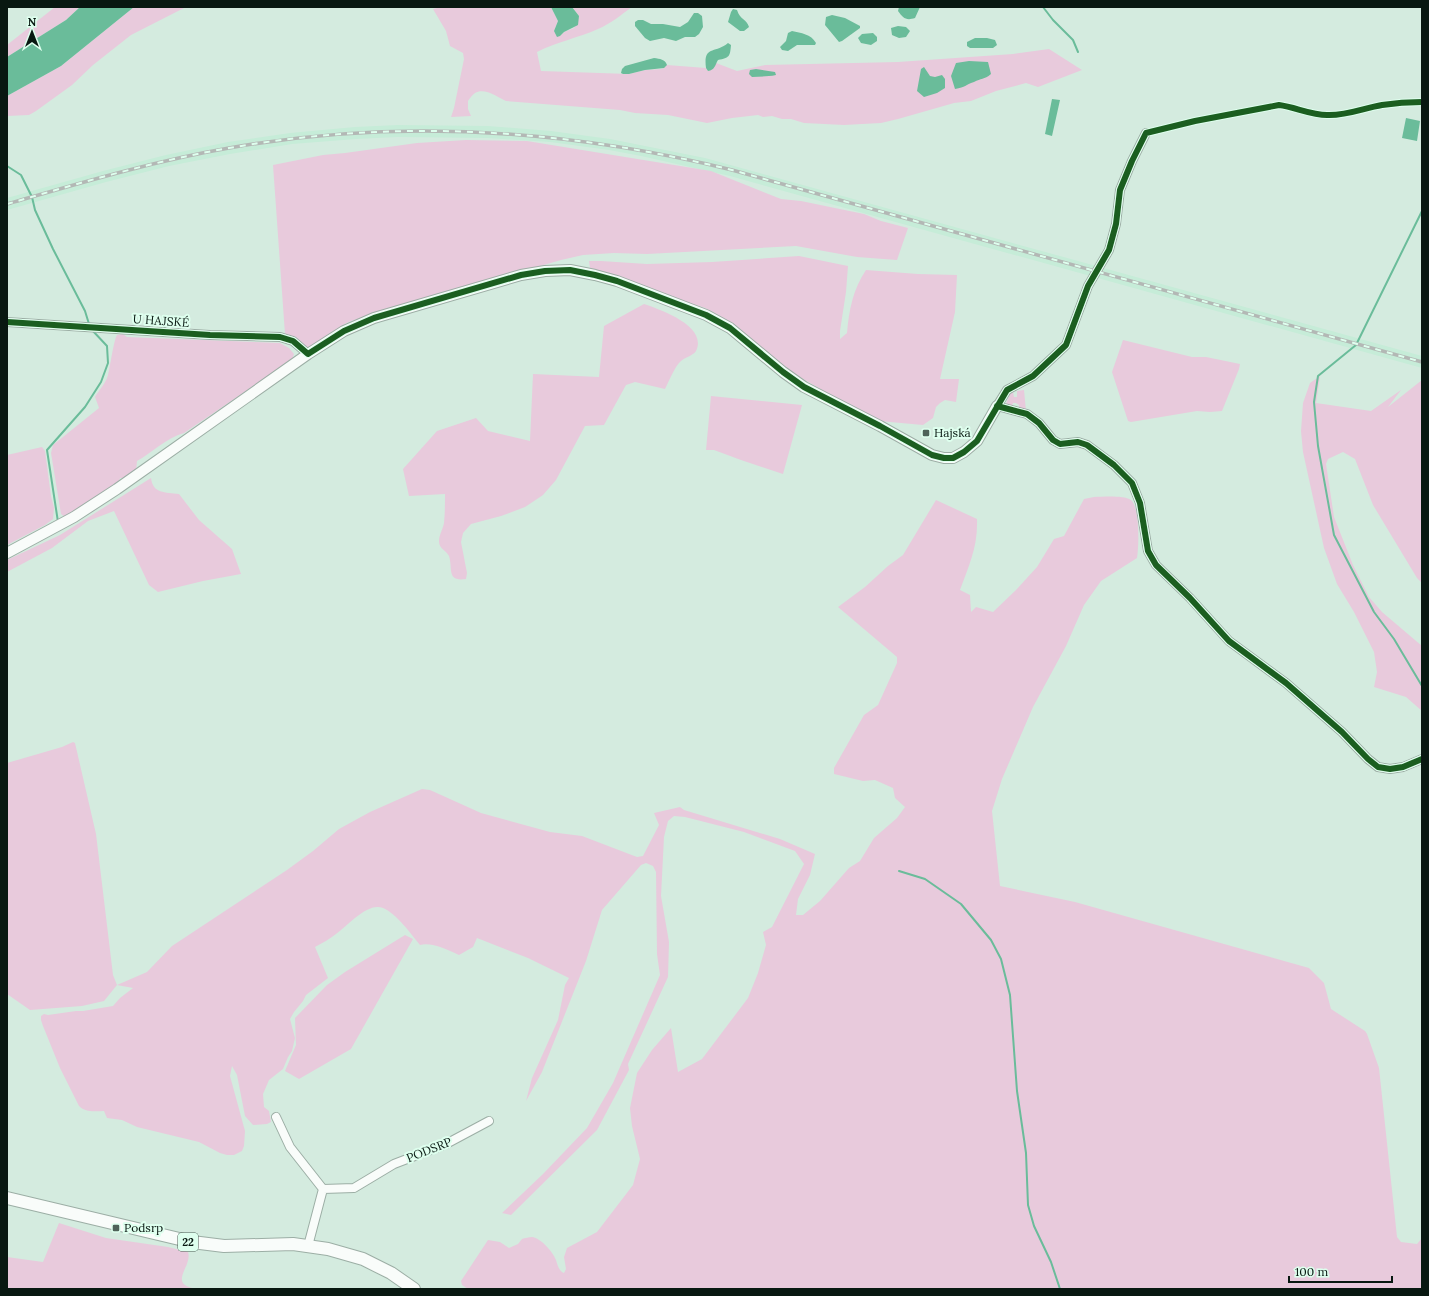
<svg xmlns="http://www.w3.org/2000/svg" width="1429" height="1296" viewBox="0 0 1429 1296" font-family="Lora,serif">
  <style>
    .built { fill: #c6ecd8 }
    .green { fill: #e8cadc }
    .water { fill: #6abc9a }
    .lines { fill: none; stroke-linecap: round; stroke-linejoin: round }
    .stream { stroke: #6abc9a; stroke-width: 2 }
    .minor-casing { stroke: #9caea5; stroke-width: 10 }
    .tertiary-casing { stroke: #9caea5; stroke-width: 12 }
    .primary-casing { stroke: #9caea5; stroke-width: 14 }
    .minor { stroke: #f9fcfa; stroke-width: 8 }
    .tertiary { stroke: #f9fcfa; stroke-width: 10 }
    .primary { stroke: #f9fcfa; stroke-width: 12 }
    .rail-casing { stroke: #b3b8b5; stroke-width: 3.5 }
    .rail { stroke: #deffee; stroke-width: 2; stroke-dasharray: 6; stroke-linecap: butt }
    .cycleway-casing { stroke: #deffee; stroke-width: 8 }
    .cycleway { stroke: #1b5e20; stroke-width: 6 }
    .poi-dot { fill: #4f6259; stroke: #deffee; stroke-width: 1.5 }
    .labels { text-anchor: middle; stroke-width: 4; stroke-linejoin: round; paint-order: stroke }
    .shield { fill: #deffee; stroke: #485d53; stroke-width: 1 }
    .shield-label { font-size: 11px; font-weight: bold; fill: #081811 }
    .street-label { font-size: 12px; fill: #081811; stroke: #deffee }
    .poi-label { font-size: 12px; fill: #081811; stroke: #deffee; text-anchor: start }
  </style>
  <rect width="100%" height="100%" fill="#d4ebdf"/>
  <!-- built -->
  <path class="built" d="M398,125L488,126L551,131L610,139L705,158L1422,356V368L730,176L641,156L609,150L550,142L488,138L398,137L356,139L292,144L230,154L169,166L106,182L7,210V198L103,171L166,155L228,142L290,133L355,127Z"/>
  <!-- green -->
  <path class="green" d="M55,7H80L66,20L7,57V45Z
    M134,7H186L131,35L93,65L72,85L36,111L29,115L7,116V96L61,66Z
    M441,7H551L558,21L554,31L560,36L564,32L574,28L579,16L572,7H632C621,15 610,24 598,29C578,38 556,42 537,52L541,71L629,74L645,70L661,69L664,68L667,65L706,68L708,71L714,68L716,63L737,71L765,65L898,62L1013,54L1049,49L1082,70L1038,87L1026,83L996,91L971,101L954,103L898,119L881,123L844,125L804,123L791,119H782L772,116L763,117L758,115L732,118L707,123L668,115L635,113L620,110L506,101C498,97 484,87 475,93C472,95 470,98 468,101V109L471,116L451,117L454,108L464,59L463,53L450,46L446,31L433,9Z
    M466,140L527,141L711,171L781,199L801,201L864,214L881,221L908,228L897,260L857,257L796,246L647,254L614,253L583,255L561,260C491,281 420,299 351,321C335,327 325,345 308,348L296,338L285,334L273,165L323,155L345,153L417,143Z
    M799,256L848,266L846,292L840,331V339L847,333C849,310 853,289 866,270L918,274L957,275L955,312L940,379H959L956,402L945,400L940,403L936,407L933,418L923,425L879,421L865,415L791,372L778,362L723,318L705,308L652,291L618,277L590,268L589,261H601L647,264L712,262Z
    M644,304C661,310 708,326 696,351C693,356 685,357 681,361C675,366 669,381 665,389L635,382L626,385L604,425L585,426L556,480L543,495L525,507L501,516L471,524L463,533L461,542L467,573L466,579C446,582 453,568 449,556C446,550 439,549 439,541C439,535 443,529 444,523C445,513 445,504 445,494L409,496L403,469L437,431L476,418L488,431L530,441L533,374L599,377L604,326Z
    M123,334L127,337L280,343L289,348L294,354L292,360L184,433C166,438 153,452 137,461L136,471L126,478H120L119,483L65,517L61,514L51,453L53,445L99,408L95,397C99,390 106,383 108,375C110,367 114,339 117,335Z
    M1123,340L1192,357H1206L1240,364L1239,369L1222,411L1210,412L1197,411L1131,422L1128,421L1112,372Z
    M1320,376L1316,403L1371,411L1401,390L1388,407L1422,380V583L1417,578L1373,505L1355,459L1343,452L1328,459L1326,464L1334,517L1353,565L1369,597L1382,612L1422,646V711L1406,697L1374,687L1377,672L1374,652L1354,612L1337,584L1324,548L1303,452L1301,431L1303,403L1310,383Z
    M1024,390L1026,411L1019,409V405L1016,403H1013L1012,406H1005L1010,394L1013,392L1014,397H1017V391Z
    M711,396L802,405L783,474L741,460L714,450H706Z
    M42,447L45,451L51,496L54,508L53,519L45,525L7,545V455Z
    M151,478C153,494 165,492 179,494L199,520L232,549L241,574L203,581L158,592L149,585L114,511L88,521L52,548L7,572V560L60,535Z
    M1094,497C1103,497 1123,495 1131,500C1140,508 1139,546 1137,558L1101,581L1084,605L1066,646L1033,707L1002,779L992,811L1000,886L1075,902L1309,968L1324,983L1331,1009L1365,1031L1367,1034L1379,1068L1397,1237L1401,1242L1417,1244L1422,1238V1289H468L462,1285L461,1281L488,1240L500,1242L509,1248L518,1244L522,1239C525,1238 529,1237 532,1237C541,1238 553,1252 556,1260C558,1266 559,1271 564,1273L566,1269L564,1257L567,1248L597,1232L633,1185L640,1159L632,1126L630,1108L637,1073L652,1050L671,1028L678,1072L702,1059L748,998L758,973L766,945L763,932L772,927L804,864L795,851L744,832L685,817L674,816L668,821L664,837L661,896L669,942L668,977L628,1064L629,1070L597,1130L511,1215L502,1213L543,1174L587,1128L613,1083L660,975L657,954L656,872L653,866L646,863L641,865L602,910L586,961L542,1072L526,1101L532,1078L558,1020L565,985L569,978L528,958L477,938L473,947L459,955C448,950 432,942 420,945C411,934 397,914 383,908C367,902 348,926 336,934C330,939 322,943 315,947L328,978L306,995L303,1001L294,1012L290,1019L295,1038L292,1051L288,1057L283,1069L269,1080L263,1094L264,1107L269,1111L271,1122L267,1124L253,1125L245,1116L237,1075L232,1066L230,1076L245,1131L244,1146L242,1151L234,1155H227L220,1153L199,1142L137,1127L122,1120L107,1118L104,1111C95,1111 86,1113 79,1106L60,1068L43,1026L41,1020V1016L44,1014L48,1015L76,1011H83L113,1006L120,998L133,988L117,985L104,1001L82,1006L30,1010L7,994V763L62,747L73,742L75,743L96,834L113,975L117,985L147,972L172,946L287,870L313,851L339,829L370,812L422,789L430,790L481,813L550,832L582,836L637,857L643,856L659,825L654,813L680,807L684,810L780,839L815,854L810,875L798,899L796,915H803L820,901L849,868L860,861L874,838L897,818L905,807L895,798L893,788L875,780L863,781L834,774V768L864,715L878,705L897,663V657L838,607L865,587L888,566L903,555L936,500L977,519C978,547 969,565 960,590L970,595L971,612L976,607L993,612L1016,590L1037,567L1054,539L1064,536L1084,499Z
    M405,935L413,939L351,1049L299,1079L285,1071L296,1045L295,1018L327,985L345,972Z
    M59,1223L106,1238L168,1247L188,1252C193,1267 166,1284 197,1289H7V1257L43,1262Z"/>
  <!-- water -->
  <path class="water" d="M80,7H134L61,66L7,96V57L66,20Z
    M551,7H572L579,16L578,25L564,32L560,36L557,37L554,31L558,21Z
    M899,7H920L915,18C906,21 903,18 898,11Z
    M733,9L737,10C740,20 747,19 749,27L744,31H740L728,22L731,12Z
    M694,13H698L702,16L703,27L699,34L695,37H685L676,41L664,38L650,41L645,38L635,26V22L638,20H643L651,24H663L680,27L688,22Z
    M832,15L845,18L860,26V28L842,41L839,42L825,25L826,17Z
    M898,26L906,27L910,31L906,37L899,38L892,35L891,28Z
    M792,31C801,33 811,34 816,43L815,45H797L788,51L782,50L780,47L786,41L788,33Z
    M873,33L877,37V41L871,45L861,43L858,38L862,34Z
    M975,38H987L995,40L997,45L993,48H970L967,46V42Z
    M728,43L731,45C730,56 730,58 718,60C715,65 715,70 708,71L706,68C703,45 715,54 728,43Z
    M654,58C660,59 665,59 667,65L664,68L645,70L629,74H623L621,73L622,69L625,66Z
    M969,61L988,62L991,74C984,80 981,78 974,82C965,85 966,87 955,89L951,76L956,63Z
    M924,67L930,76L935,77L942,75L945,79V88L937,93L924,97L917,91L921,69Z
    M756,69L775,72L776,75C768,77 760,76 752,77L749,74L750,70Z
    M1052,99L1060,100L1052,136L1045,134Z
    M1406,118L1420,121L1417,141L1402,138Z"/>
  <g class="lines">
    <!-- stream -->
    <path class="stream" d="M1043,7L1053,20L1073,40L1078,52
      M7,166L21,175L32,197L35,210L53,249L85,311L89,324
      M1422,211L1356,345L1318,376L1314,402L1318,446L1334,535L1374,612L1394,639L1422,686
      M58,522L47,450L85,407L101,382L108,363L107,346L92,330
      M899,871L925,879L961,904L991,940L1001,959L1010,995L1017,1091L1026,1153L1028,1205L1034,1226L1051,1262L1060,1289"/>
    <!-- minor casing -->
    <g class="minor-casing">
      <path id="minor" d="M1146,133L1132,161L1120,190L1116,224L1109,250L1088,286L1066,345L1033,376L1007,390L997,406L1027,414L1039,423L1053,440L1060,444L1078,442L1087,445L1114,465L1132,483L1140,503L1148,551L1156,565L1190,598L1229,641L1286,683L1342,732L1368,759L1378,767L1390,769L1403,767L1422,759
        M7,322L210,335L280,337L293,341L308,354
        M276,1117L290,1147L323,1189
        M308,1246L323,1189L354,1188L394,1164L446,1144L489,1121"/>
    </g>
    <!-- tertiary casing -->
    <g class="tertiary-casing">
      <path id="tertiary" d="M7,553L74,517L117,489L308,354L344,331L374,318L521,275L545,271L570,270L595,275L617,281L706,315L730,328L783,372L804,387L880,426L932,455L944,458H953L964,452L977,441L997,406"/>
    </g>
    <!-- primary casing -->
    <g class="primary-casing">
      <path id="primary" d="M7,1198L192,1242L224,1246L293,1244L328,1249L363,1259L391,1273L414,1289"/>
    </g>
    <!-- minor -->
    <use href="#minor" class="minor"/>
    <!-- tertiary -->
    <use href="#tertiary" class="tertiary"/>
    <!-- primary -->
    <use href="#primary" class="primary"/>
    <!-- rail casing -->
    <g class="rail-casing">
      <path id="rail" d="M7,204C80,183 154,161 229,148C399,118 566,129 732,170L1422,362"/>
    </g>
    <!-- rail -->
    <use href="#rail" class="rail"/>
    <!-- cycleway casing -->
    <g class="cycleway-casing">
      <path id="cycleway" d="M7,322L210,335L280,337L293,341L308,354L344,331L374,318L521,275L545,271L570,270L595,275L617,281L706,315L730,328L783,372L804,387L880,426L932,455L944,458H953L964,452L977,441L1007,390L1033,376L1066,345L1088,286L1109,250L1116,224L1120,190L1132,161L1146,133L1195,121L1279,105C1295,107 1311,115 1327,115C1346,116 1364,108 1382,105C1395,103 1409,102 1422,102
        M997,406L1027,414L1039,423L1053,440L1060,444L1078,442L1087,445L1114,465L1132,483L1140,503L1148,551L1156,565L1190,598L1229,641L1286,683L1342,732L1368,759L1378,767L1390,769L1403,767L1422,759"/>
    </g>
    <!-- cycleway -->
    <use href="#cycleway" class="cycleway"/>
  </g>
  <!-- markers -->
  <g class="poi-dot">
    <rect x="922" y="429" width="8" height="8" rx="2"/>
    <rect x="112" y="1224" width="8" height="8" rx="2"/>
  </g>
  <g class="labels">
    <!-- shield labels -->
    <rect class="shield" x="178" y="1233" width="20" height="18" rx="3"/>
    <g class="shield-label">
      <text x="188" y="1246">22</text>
    </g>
    <!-- street labels -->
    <g class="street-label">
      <text transform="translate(161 321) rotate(4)" y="4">U HAJSKÉ</text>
      <text transform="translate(429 1150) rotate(-22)" y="4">PODSRP</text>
    </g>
    <!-- poi labels -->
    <g class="poi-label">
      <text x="934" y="437">Hajská</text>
      <text x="124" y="1232">Podsrp</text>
    </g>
  </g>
  <!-- border -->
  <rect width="1429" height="1296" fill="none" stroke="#081811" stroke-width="16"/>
  <!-- north arrow -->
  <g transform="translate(32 32)" stroke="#deffee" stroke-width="3" paint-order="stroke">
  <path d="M0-3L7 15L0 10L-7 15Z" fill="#081811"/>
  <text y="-6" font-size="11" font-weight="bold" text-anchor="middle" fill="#081811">N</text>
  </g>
  <!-- scale -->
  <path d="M1289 1276v6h103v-6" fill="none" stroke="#081811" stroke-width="2"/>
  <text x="1295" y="1276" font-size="12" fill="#081811" stroke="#deffee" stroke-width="3" paint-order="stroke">100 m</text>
</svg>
